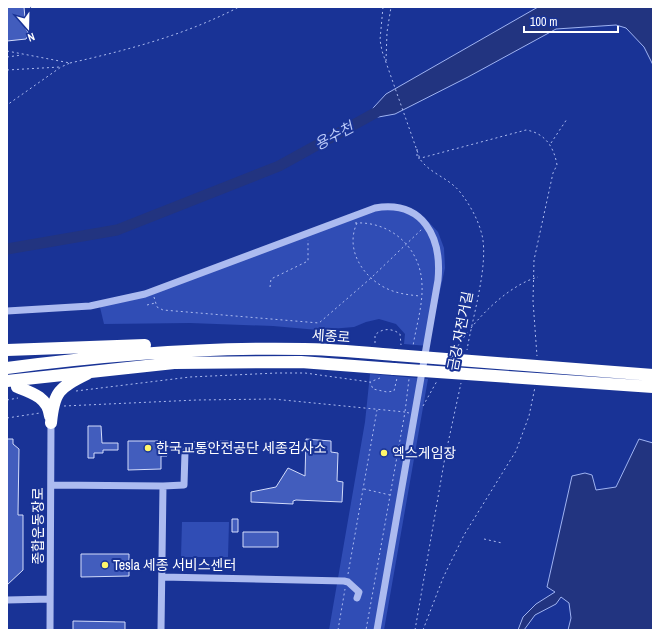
<svg xmlns="http://www.w3.org/2000/svg" width="660" height="637" viewBox="0 0 660 637" font-family="'Archivo Narrow','Noto Sans KR',sans-serif">
  <style>
    .green { fill: #304db5 }
    .water { fill: #223480; stroke: #9fb3f2 }
    .lines { fill: none; stroke-linecap: round; stroke-linejoin: round }
    .river { stroke: #223480; stroke-width: 11 }
    .building { fill: #425dbd; stroke: #d3dcfb }
    .path { stroke: #acbbf0; stroke-width: 1; stroke-dasharray: 2 3; stroke-linecap: butt }
    .minor { stroke: #acbbf0; stroke-width: 7 }
    .highway { stroke: #fff; stroke-width: 12 }
    .highway-bridge { stroke: #fff; stroke-width: 12 }
    .poi-dot { fill: #fff66b; stroke: #193396; stroke-width: 1.5 }
    .labels { text-anchor: middle; stroke-width: 4; stroke-linejoin: round; paint-order: stroke }
    .street-label { font-size: 14px; fill: #fff; stroke: #193396 }
    .poi-label { font-size: 14px; fill: #fff; stroke: #193396; text-anchor: start }
    .water-label { font-size: 15px; font-style: italic; fill: #b8c7f7; stroke: #193396 }
  </style>
  <rect width="100%" height="100%" fill="#193396"/>
  <!-- green -->
  <path class="green" d="M377,205L410,208L424,217L438,232L444,248L445,268L428,346L404,344L405,334L396,324L379,319L366,322L354,327L318,330L273,326L190,323L104,324L99,303L150,290Z
    M370,374L428,379L384,630H329L365,422Z
    M182,522H229L228,557H181Z"/>
  <!-- water -->
  <path class="water" d="M538,7H653V65L644,47L626,28L616,25L556,29L468,77L395,114L362,120L386,94Z
    M639,439L653,443V630H568L571,618L569,603L561,597L556,604L535,615L524,630H518L523,617L536,604L555,592L547,587L572,476L585,473L592,475L596,490L616,487Z"/>
  <g class="lines">
    <!-- river -->
    <path class="river" d="M7,249L117,230L279,166L375,113"/>
  </g>
  <!-- building -->
  <path class="building" d="M7,7H24L26,29L29,34L26,39L7,41Z
    M88,426H101L102,443H118V450H103V453H94V458H88Z
    M7,439H13V444L19,449L18,515H23V570L7,585Z
    M306,439L331,441V452L338,453L337,481L343,482L342,502L296,500L293,501V504L251,502V492L276,487L288,468L305,476Z
    M128,441H167V456H161V469L128,470Z
    M232,519H238V532H232Z
    M243,532H278V547H243Z
    M81,554H129V576L81,577Z
    M73,621L125,622V630H73Z"/>
  <g class="lines">
    <!-- path -->
    <path class="path" d="M383,7L380,40L382,51L420,159C429,173 449,178 460,192C470,205 478,219 482,235C489,265 472,319 467,350
      M7,51L70,63L61,67L7,105
      M7,57L22,55
      M386,61L387,32L391,7
      M70,63C128,50 185,35 239,7
      M7,70L60,67
      M551,143L567,119
      M417,149V158H421L526,130C545,133 554,147 557,165L553,173L534,260L533,301L537,356
      M355,223C391,221 421,248 422,285C423,305 416,327 413,346
      M357,223C344,251 365,280 390,290C400,294 410,295 420,296
      M270,287L271,279L308,261V240
      M154,297L157,307L163,310L319,323L371,278L422,229
      M147,305L155,303
      M471,328C487,308 513,284 538,277
      M375,343V335C382,328 392,328 400,334L401,345
      M455,350L469,330
      M380,378L370,382L373,389L387,392L394,391L397,378
      M76,391L190,377L277,373H305L370,382
      M7,400L18,398
      M64,406L197,400L273,399L405,412L366,630
      M423,406L437,381
      M409,413L405,412L409,379
      M7,418L40,413
      M364,489L390,495
      M484,539L502,543
      M348,574L377,410
      M338,630L345,589
      M415,630L445,457L461,383
      M423,630L443,578L464,535L516,451L529,416L535,387"/>
    <!-- minor -->
    <path class="minor" d="M7,311L90,306L145,294L375,208C423,200 442,237 438,280L377,630
      M51,485L163,486L161,630
      M163,486L184,485L185,452L193,445L227,444
      M162,577L344,581L348,582L359,592L357,598
      M7,600L50,599
      M50,630L51,423"/>
    <!-- highway -->
    <path class="highway" d="M7,350L145,345
      M7,368C106,355 205,347 304,349C334,349 365,353 395,355
      M7,381L174,363L301,362L394,369
      M17,387C33,393 48,398 50,416
      M51,423C54,391 59,388 87,374"/>
    <!-- highway-bridge -->
    <path class="highway-bridge" d="M395,355L653,375
      M394,369L653,387"/>
  </g>
  <!-- markers -->
  <g class="poi-dot">
    <circle cx="148" cy="448" r="4"/>
    <circle cx="384" cy="453" r="4"/>
    <circle cx="105" cy="565" r="4"/>
  </g>
  <g class="labels">
    <!-- street labels -->
    <g class="street-label">
      <text transform="translate(460 331) rotate(-79)" y="5">금강 자전거길</text>
      <text transform="translate(331 336) rotate(4)" y="5">세종로</text>
      <text transform="translate(38 526) rotate(-90)" y="5">종합운동장로</text>
    </g>
    <!-- poi labels -->
    <g class="poi-label">
      <text x="156" y="453">한국교통안전공단 세종검사소</text>
      <text x="392" y="458">엑스게임장</text>
      <text x="113" y="570">Tesla 세종 서비스센터</text>
    </g>
    <!-- water labels -->
    <g class="water-label">
      <text transform="translate(334 136) rotate(-28)" y="5">용수천</text>
    </g>
  </g>
  <!-- border -->
  <rect width="660" height="637" fill="none" stroke="#ffffff" stroke-width="16"/>
  <!-- north arrow -->
  <g transform="translate(28 28) rotate(160)" stroke="#193396" stroke-width="3" paint-order="stroke">
  <path d="M0-3L7 15L0 10L-7 15Z" fill="#ffffff"/>
  <text y="-6" font-size="11" font-weight="bold" text-anchor="middle" fill="#ffffff">N</text>
  </g>
  <!-- scale -->
  <path d="M524 26v6h94v-6" fill="none" stroke="#ffffff" stroke-width="2"/>
  <text x="530" y="26" font-size="12" fill="#ffffff" stroke="#193396" stroke-width="3" paint-order="stroke">100 m</text>
</svg>
